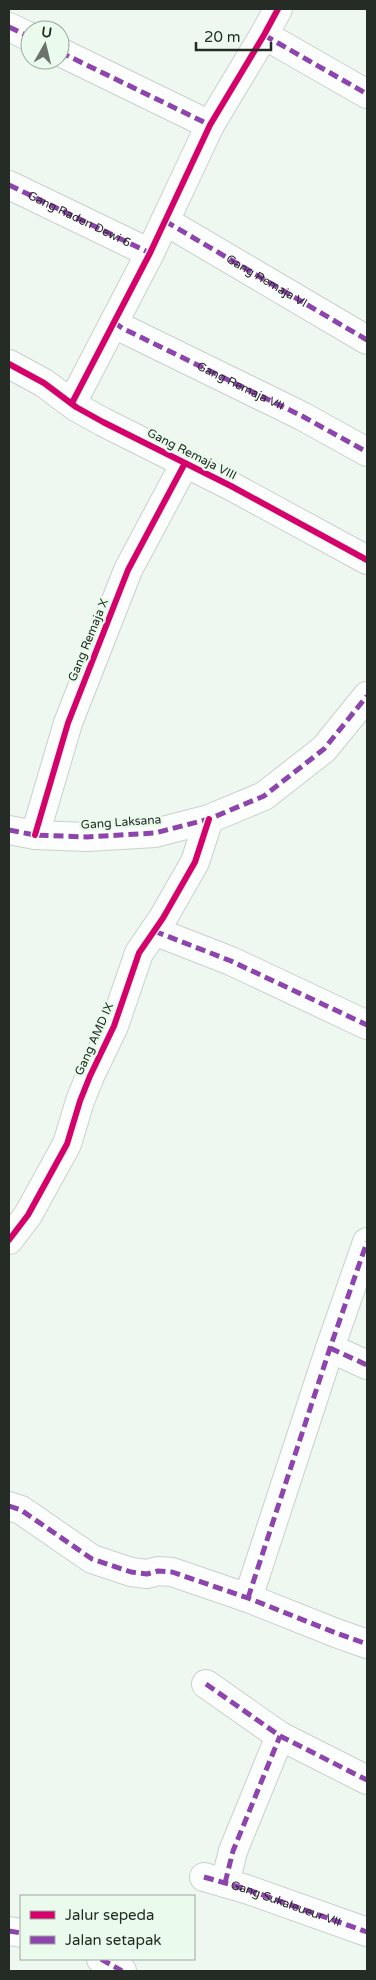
<svg xmlns="http://www.w3.org/2000/svg" width="376" height="1980" viewBox="0 0 376 1980" font-family="'Varela Round',sans-serif">
  <style>
    .lines { fill: none; stroke-linecap: round; stroke-linejoin: round }
    .minor-casing { stroke: #cad1cb; stroke-width: 30 }
    .minor { stroke: #fcfefd; stroke-width: 28 }
    .quiet { stroke: #8e44ad; stroke-width: 5; stroke-dasharray: 10 5; stroke-linecap: butt }
    .cycleway-casing { stroke: #eafbed; stroke-width: 9 }
    .cycleway { stroke: #d6006c; stroke-width: 6 }
    .labels { text-anchor: middle; stroke-width: 5; stroke-linejoin: round; paint-order: stroke }
    .street-label { font-size: 12px; fill: #252c26; stroke: #eafbed }
  </style>
  <rect width="100%" height="100%" fill="#eef7f0"/>
  <g class="lines">
    <!-- minor casing -->
    <g class="minor-casing">
      <g id="minor">
        <path d="M9,27L30,37"/>
        <path d="M264,35L367,94"/>
        <path d="M60,52L210,125"/>
        <path id="s1" d="M9,185L150,253"/>
        <path d="M165,221L367,340"/>
        <path id="s2" d="M114,322L122,328L302,416L367,452"/>
        <path d="M9,364L44,383L76,407L103,422L231,486L367,560"/>
        <path d="M72,403L150,253L210,125L264,35L278,9"/>
        <path d="M9,830L35,835L87,837L155,833L209,819L264,796L324,749L367,696"/>
        <path d="M35,835L68,723L128,570L185,463"/>
        <path d="M154,931L231,961L367,1025"/>
        <path d="M9,1240L28,1215L67,1144L80,1101L90,1076L114,1026L139,953L163,918L195,862L209,819"/>
        <path d="M330,1348L367,1365"/>
        <path d="M9,1506L21,1510L92,1559L131,1572L147,1574L158,1571L172,1572L248,1598L336,1633L367,1644"/>
        <path d="M248,1598L330,1348L367,1242"/>
        <path d="M206,1684L280,1736L367,1780"/>
        <path id="s3" d="M204,1877L246,1889L367,1932"/>
        <path d="M225,1883L233,1851L280,1736"/>
        <path d="M9,1931L21,1933"/>
        <path d="M101,1959L122,1971"/>
      </g>
    </g>
    <!-- minor -->
    <use href="#minor" class="minor"/>
    <!-- quiet -->
    <g class="quiet">
      <path d="M9,27L30,37"/>
      <path d="M264,35L367,94"/>
      <path d="M60,52L210,125"/>
      <path d="M9,185L150,253"/>
      <path id="s4" d="M165,221L367,340"/>
      <path d="M114,322L122,328L302,416L367,452"/>
      <path d="M9,830L35,835L87,837L155,833L209,819L264,796L324,749L367,696"/>
      <path d="M154,931L231,961L367,1025"/>
      <path d="M330,1348L367,1365"/>
      <path d="M9,1506L21,1510L92,1559L131,1572L147,1574L158,1571L172,1572L248,1598L336,1633L367,1644"/>
      <path d="M248,1598L330,1348L367,1242"/>
      <path d="M206,1684L280,1736L367,1780"/>
      <path d="M204,1877L246,1889L367,1932"/>
      <path d="M225,1883L233,1851L280,1736"/>
      <path d="M9,1931L21,1933"/>
      <path d="M101,1959L122,1971"/>
    </g>
    <!-- cycleway casing -->
    <g class="cycleway-casing">
      <path id="cycleway" d="M9,364L44,383L76,407L103,422L231,486L367,560
        M72,403L150,253L210,125L264,35L278,9
        M35,835L68,723L128,570L185,463
        M9,1240L28,1215L67,1144L80,1101L90,1076L114,1026L139,953L163,918L195,862L209,819"/>
    </g>
    <!-- cycleway -->
    <use href="#cycleway" class="cycleway"/>
  </g>
  <g class="labels">
    <!-- street labels -->
    <g class="street-label">
      <text dy="4" stroke="none"><textPath href="#s1" startOffset="78">Gang Raden Dewi 6</textPath></text>
      <text dy="4" stroke="none"><textPath href="#s4" startOffset="118">Gang Remaja VI</textPath></text>
      <text dy="4" stroke="none"><textPath href="#s2" startOffset="142">Gang Remaja VII</textPath></text>
      <text transform="translate(192 454) rotate(27)" y="4">Gang Remaja VIII</text>
      <text transform="translate(88 640) rotate(-68)" y="4">Gang Remaja X</text>
      <text transform="translate(121 822) rotate(-4)" y="4">Gang Laksana</text>
      <text transform="translate(94 1039) rotate(-66)" y="4">Gang AMD IX</text>
      <text dy="4" stroke="none"><textPath href="#s3" startOffset="86">Gang Sukaleueur VII</textPath></text>
    </g>
  </g>
  <!-- border -->
  <rect width="376" height="1980" fill="none" stroke="#252c26" stroke-width="20"/>
  <!-- legend -->
  <rect x="20" y="1895" width="175" height="65" fill="#eafbed" stroke="#9ba89d"/>
  <rect x="30" y="1911" width="25" height="8" fill="#d6006c" stroke="#9ba89d"/>
  <text x="65" y="1920" font-size="15" fill="#252c26">Jalur sepeda</text>
  <rect x="30" y="1936" width="25" height="8" fill="#8e44ad" stroke="#9ba89d"/>
  <text x="65" y="1945" font-size="15" fill="#252c26">Jalan setapak</text>
  <!-- north arrow -->
  <g transform="translate(45 45) rotate(8)"><circle r="24" fill="#eafbed" stroke="#9ba89d"/>
  <path d="M0-4L9 19L0 12L-9 19Z" fill="#6b736d"/>
  <text y="-8" font-size="14" font-weight="bold" text-anchor="middle" fill="#252c26">U</text>
  </g>
  <!-- scale -->
  <path d="M196 42v8h75v-8" fill="none" stroke="#252c26" stroke-width="2.5"/>
  <text x="204" y="42" font-size="15" fill="#252c26" stroke="#eafbed" stroke-width="4" paint-order="stroke">20 m</text>
</svg>
